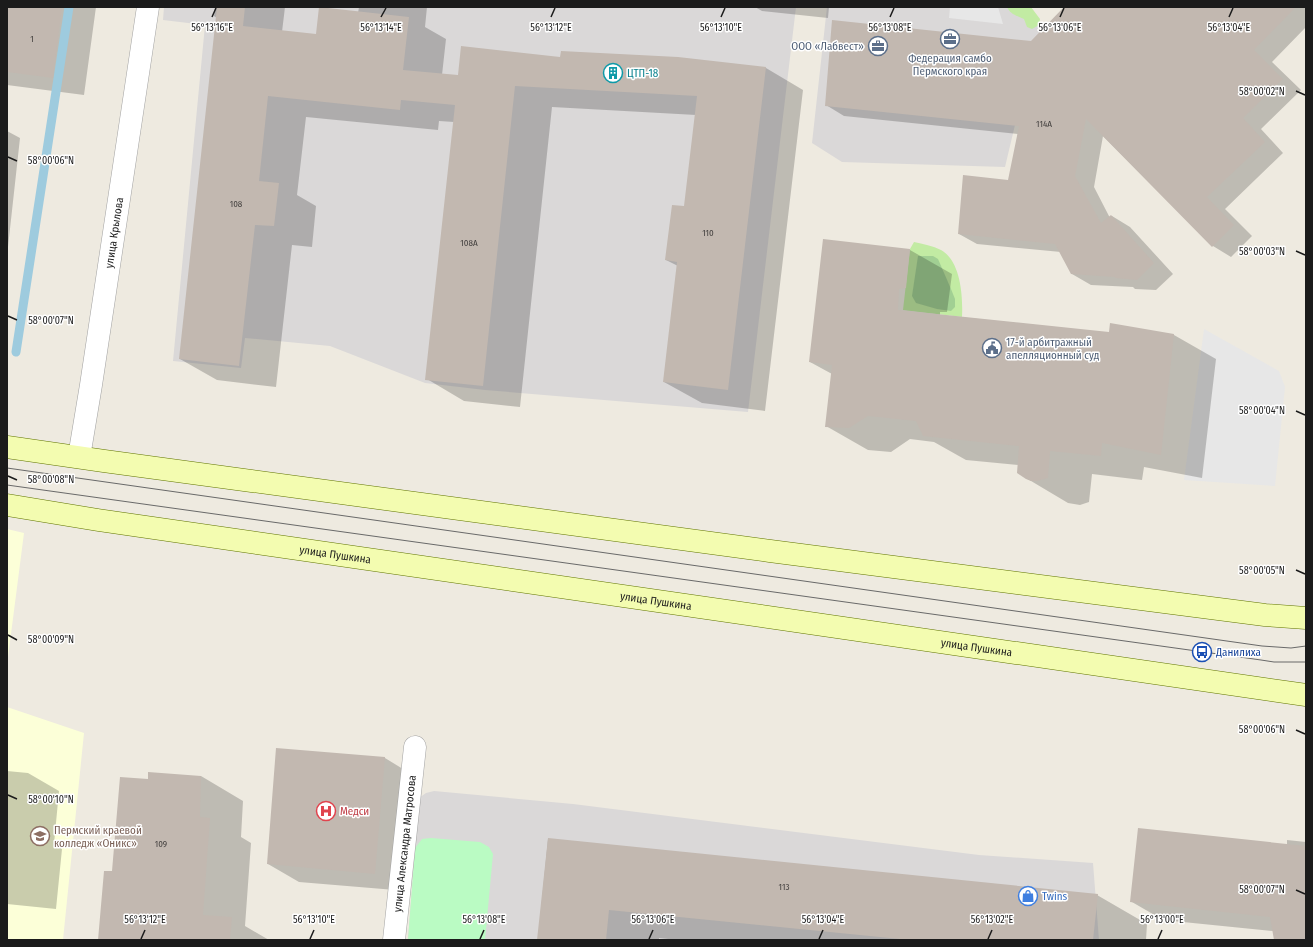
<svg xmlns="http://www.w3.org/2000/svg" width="1313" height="947" viewBox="0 0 1313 947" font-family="'Fira Sans Condensed',sans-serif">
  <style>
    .residential { fill: #dad8d8 }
    .education { fill: #fcffd8 }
    .grass { fill: #c2eba3 }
    .forest { fill: #a1cf93 }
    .park { fill: #bafbc3 }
    .parking { fill: #e7e7e7 }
    .shadow { fill: #0003 }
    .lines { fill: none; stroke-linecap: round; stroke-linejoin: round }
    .stream { stroke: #9ecbde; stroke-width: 9 }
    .building { fill: #c2b8b0 }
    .street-casing { stroke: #a2a2a2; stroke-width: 23 }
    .secondary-casing { stroke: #607400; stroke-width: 23 }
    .street { stroke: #fff; stroke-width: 22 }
    .secondary { stroke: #f3fcb0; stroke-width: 22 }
    .tram { stroke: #696969; stroke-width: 1 }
    .ticks { fill: none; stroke: #1b1b1b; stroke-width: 1.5 }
    .labels { text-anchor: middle; stroke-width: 3; stroke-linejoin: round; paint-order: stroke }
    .number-label { font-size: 9px; fill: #454240 }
    .service-label { font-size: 11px; fill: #4e5e75; stroke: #fff; text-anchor: end }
    .culture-label { font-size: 11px; fill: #0d838f; stroke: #fff; text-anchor: start }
    .street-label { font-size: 11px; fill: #1b1b1b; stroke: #fff }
    .transit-label { font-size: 11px; fill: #164399; stroke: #fff; text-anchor: start }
    .health-label { font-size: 11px; fill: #be3a42; stroke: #fff; text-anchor: start }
    .education-label { font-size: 11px; fill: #785e54; stroke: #fff; text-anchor: start }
    .shop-label { font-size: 11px; fill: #366cbe; stroke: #fff; text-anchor: start }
    .ticks-label { font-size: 10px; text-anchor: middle; fill: #1b1b1b; stroke: #fff; stroke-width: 3; stroke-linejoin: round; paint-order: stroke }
  </style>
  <rect width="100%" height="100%" fill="#eeeae0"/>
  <!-- residential -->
  <path class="residential" d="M164,7H796L748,412L485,390L425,383L330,346L245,338L241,368L173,361L205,25L163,20Z
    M827,7H1023L1056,41L1024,87L1005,167L842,162L812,143Z
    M434,791L573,804L979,855L1093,863L1099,940H408L419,798L426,793Z"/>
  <!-- education -->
  <path class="education" d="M7,529L24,533L7,665Z
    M7,707L84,733L63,940H7Z"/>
  <!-- grass -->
  <path class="grass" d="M1007,7H1031L1040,19L1039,25L1032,29L1027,27L1024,19C1017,16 1010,14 1007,7Z
    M914,242C923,244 933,246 941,250C961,261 963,297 962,317L903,310L910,249Z"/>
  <!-- forest -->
  <path class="forest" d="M918,256H933L938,259L951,289L955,299V307L951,311L937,309L916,303L912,296Z"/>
  <!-- park -->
  <path class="park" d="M431,838L480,842L489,847L493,854L485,940H408L415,848L422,839Z"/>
  <!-- parking -->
  <path class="parking" d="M950,7H998L1003,24L949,18Z
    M1204,329L1279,371L1285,387L1275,486L1184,480Z"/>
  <!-- shadow -->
  <path class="shadow" d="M7,7H96L84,95L7,85Z
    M215,7H285L282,32L317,35L358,13L359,7H427L425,27L446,39L442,75L459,76L561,58H678L766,68L803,90L765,411L702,403L664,382L678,266L666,260L685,207L696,115L552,107L520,407L464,401L427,379L454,122L439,121L438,130L306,117L297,195L316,206L312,247L292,245L276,387L217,380L180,359L217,18L214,16Z
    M755,7H829L828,18L762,11Z
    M1066,7H1306V27L1272,62L1301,90L1261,129L1283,153L1225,209L1252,236L1231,257L1213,246L1103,136L1094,187L1110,218L1112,216L1130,227L1173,274L1156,290L1135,289L1133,287L1091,285L1072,274L1061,252L977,244L959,234L1009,181L1018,134L844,116L826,105L1031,42Z
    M7,131L20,138L7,256Z
    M824,240L910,250L952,274L947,312H940V315L1110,333L1174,335L1216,359L1202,478L1144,467L1142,480L1092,474L1089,502L1080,505L1068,503L1026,478L1019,465L966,460L934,442L910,439L891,452L868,450L826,426L832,374L810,362Z
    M277,749L385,758L416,777L407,891L299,882L268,864Z
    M7,771L28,773L59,791L54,844L62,849L56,909L7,904Z
    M201,776L243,801L241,837L251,843L245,926L269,940H99L113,873L149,780Z
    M548,839L1097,895L1147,924L1146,940H677L659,938V940H538Z
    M1287,840L1306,842V940H1275L1273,931L1163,920L1132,902L1287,845Z"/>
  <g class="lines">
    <!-- stream -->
    <path class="stream" d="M16,352L69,7"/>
  </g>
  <!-- building -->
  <path class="building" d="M7,7H62L53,78L7,72Z
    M217,7H245L243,26L316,34L319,7L409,17L403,70L458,75L461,46L560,57L561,51L678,57L766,67L728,390L663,382L677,262L665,260L672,205L684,206L697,96L515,86L483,386L425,380L455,105L401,100L400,110L268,96L259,181L279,183L274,226L255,225L239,366L179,359Z
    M1064,7H1296L1254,50L1283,79L1243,118L1265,142L1207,197L1234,225L1212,247L1086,119L1075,176L1101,223L1111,215L1154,263L1137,280L1115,278V277L1071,274L1055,244L958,234L963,175L1008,180L1019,126L825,106L832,20L1031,41Z
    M823,239L910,249L906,288L899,289L898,310L1109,332L1110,323L1174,334L1161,455L1102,443L1101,456L1050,451L1048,478L1037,481H1031L1026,479L1017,473L1019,446L923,436L916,421L868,416L849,428L825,427L832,365L809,362Z
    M276,748L385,757L375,874L267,864Z
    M148,772L201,776L200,817L210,818L203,915L232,917L230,940H98L104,871H112L120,777L148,779Z
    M1138,828L1306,846V940H1274L1270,917L1130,902Z
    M548,838L1098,894L1093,940H910L609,910L606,940H537Z"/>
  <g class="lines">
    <!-- street casing -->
    <g class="street-casing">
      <g id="street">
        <path id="s1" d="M79,457L91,385L148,7"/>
        <path id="s2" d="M394,940L415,747"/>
      </g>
    </g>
    <!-- secondary casing -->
    <g class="secondary-casing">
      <g id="secondary">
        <path d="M7,447L104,461L770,551L1265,615L1306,618"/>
        <path id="s3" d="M7,505L98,520L1306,695"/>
      </g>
    </g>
    <!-- street -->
    <use href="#street" class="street"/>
    <!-- secondary -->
    <use href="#secondary" class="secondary"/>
    <!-- tram -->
    <path class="tram" d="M7,468L1262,646L1291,648L1306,646
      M7,485L1261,660L1274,662H1306"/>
  </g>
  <!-- ticks -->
  <path class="ticks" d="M212,17L216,8M381,17L386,8M551,17L555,8M721,17L725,8M890,17L894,8M1060,17L1064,8M1229,17L1233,8M1296,91L1305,95M8,157L17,161M1296,251L1305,255M8,316L17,320M1296,411L1305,415M8,476L17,480M1296,570L1305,574M8,635L17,640M1296,730L1305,734M8,795L17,799M1296,890L1305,894M141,939L145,930M310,939L314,930M480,939L484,930M649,939L653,930M819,939L823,930M988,939L992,930M1158,939L1162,930"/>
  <!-- icons -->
  <defs>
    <g id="office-ring" transform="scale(1)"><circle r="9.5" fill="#fff" stroke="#5c6f8a" stroke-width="1.5"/><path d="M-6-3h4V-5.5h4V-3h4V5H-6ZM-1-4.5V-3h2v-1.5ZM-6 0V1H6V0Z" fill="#5c6f8a"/></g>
    <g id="building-ring" transform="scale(1)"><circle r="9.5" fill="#fff" stroke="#0f9aa8" stroke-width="1.5"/><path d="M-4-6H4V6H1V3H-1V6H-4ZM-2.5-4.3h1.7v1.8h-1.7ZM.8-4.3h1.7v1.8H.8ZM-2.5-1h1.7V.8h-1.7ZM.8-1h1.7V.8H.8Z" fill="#0f9aa8"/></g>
    <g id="civic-ring" transform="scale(1)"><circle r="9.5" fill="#fff" stroke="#5c6f8a" stroke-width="1.5"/><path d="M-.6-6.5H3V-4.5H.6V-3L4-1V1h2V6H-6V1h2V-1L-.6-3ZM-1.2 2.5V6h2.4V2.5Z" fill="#5c6f8a"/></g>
    <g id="bus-ring" transform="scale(1)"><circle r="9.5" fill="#fff" stroke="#1a4fb4" stroke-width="1.5"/><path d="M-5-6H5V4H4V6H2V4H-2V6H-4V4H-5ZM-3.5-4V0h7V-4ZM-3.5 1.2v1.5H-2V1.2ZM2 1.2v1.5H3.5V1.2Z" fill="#1a4fb4"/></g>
    <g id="hospital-ring" transform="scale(1)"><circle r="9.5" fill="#fff" stroke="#e0444e" stroke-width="1.5"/><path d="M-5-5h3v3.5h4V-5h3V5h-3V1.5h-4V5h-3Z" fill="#e0444e"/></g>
    <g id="school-ring" transform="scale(1)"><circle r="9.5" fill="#fff" stroke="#8d6e63" stroke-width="1.5"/><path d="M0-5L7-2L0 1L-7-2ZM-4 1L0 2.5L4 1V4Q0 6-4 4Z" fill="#8d6e63"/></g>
    <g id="shop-ring" transform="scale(1)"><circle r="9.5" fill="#fff" stroke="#3f7fe0" stroke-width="1.5"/><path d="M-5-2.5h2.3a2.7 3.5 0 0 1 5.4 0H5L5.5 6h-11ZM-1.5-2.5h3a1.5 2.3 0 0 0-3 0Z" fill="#3f7fe0"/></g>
  </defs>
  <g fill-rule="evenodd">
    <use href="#office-ring" x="950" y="39"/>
    <use href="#office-ring" x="878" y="46"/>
    <use href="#building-ring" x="613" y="73"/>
    <use href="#civic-ring" x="992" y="348"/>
    <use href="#bus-ring" x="1202" y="652"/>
    <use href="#hospital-ring" x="326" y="811"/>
    <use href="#school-ring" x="40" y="836"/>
    <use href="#shop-ring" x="1028" y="896"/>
  </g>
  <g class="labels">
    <!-- number labels -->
    <g class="number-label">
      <text x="32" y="42">1</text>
      <text x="1044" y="127">114А</text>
      <text x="236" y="207">108</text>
      <text x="708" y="236">110</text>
      <text x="469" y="246">108А</text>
      <text x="161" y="847">109</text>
      <text x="784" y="890">113</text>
    </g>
    <!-- service labels -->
    <g class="service-label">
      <text x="864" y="50">ООО «Лабвест»</text>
      <text x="950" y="62" text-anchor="middle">Федерация самбо<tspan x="950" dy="13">Пермского края</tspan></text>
      <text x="1006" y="346" text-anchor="start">17-й арбитражный<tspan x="1006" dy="13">апелляционный суд</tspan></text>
    </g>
    <!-- culture labels -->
    <g class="culture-label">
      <text x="627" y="77">ЦТП-18</text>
    </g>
    <!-- street labels -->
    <g class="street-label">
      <text dy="4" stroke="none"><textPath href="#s1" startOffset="227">улица Крылова</textPath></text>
      <text dy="4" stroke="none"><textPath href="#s3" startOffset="332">улица Пушкина</textPath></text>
      <text dy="4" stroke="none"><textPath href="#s3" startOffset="656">улица Пушкина</textPath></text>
      <text dy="4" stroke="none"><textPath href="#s3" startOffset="980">улица Пушкина</textPath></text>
      <text dy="4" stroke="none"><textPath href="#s2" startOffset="97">улица Александра Матросова</textPath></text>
    </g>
    <!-- transit labels -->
    <g class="transit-label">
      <text x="1216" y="656">Данилиха</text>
    </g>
    <!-- health labels -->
    <g class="health-label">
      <text x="340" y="815">Медси</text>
    </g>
    <!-- education labels -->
    <g class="education-label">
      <text x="54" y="834">Пермский краевой<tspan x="54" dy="13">колледж «Оникс»</tspan></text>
    </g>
    <!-- shop labels -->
    <g class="shop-label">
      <text x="1042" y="900">Twins</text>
    </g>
  </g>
  <g class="ticks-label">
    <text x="212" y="31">56°13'16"E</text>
    <text x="381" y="31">56°13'14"E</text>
    <text x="551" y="31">56°13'12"E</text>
    <text x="721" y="31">56°13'10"E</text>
    <text x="890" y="31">56°13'08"E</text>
    <text x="1229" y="31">56°13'04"E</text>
    <text x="1060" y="31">56°13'06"E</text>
    <text x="1262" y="95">58°00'02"N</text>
    <text x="51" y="164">58°00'06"N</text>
    <text x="1262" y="255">58°00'03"N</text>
    <text x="51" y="324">58°00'07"N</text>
    <text x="1262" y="414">58°00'04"N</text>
    <text x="51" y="483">58°00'08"N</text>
    <text x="1262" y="574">58°00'05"N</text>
    <text x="51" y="643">58°00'09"N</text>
    <text x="1262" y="733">58°00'06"N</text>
    <text x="51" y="803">58°00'10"N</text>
    <text x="1262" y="893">58°00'07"N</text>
    <text x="145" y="923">56°13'12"E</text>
    <text x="314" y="923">56°13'10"E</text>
    <text x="484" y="923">56°13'08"E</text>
    <text x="653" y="923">56°13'06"E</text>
    <text x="823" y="923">56°13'04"E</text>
    <text x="992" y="923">56°13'02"E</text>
    <text x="1162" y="923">56°13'00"E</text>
  </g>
  <!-- border -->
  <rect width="1313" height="947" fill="none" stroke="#1b1b1b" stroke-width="16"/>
</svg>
